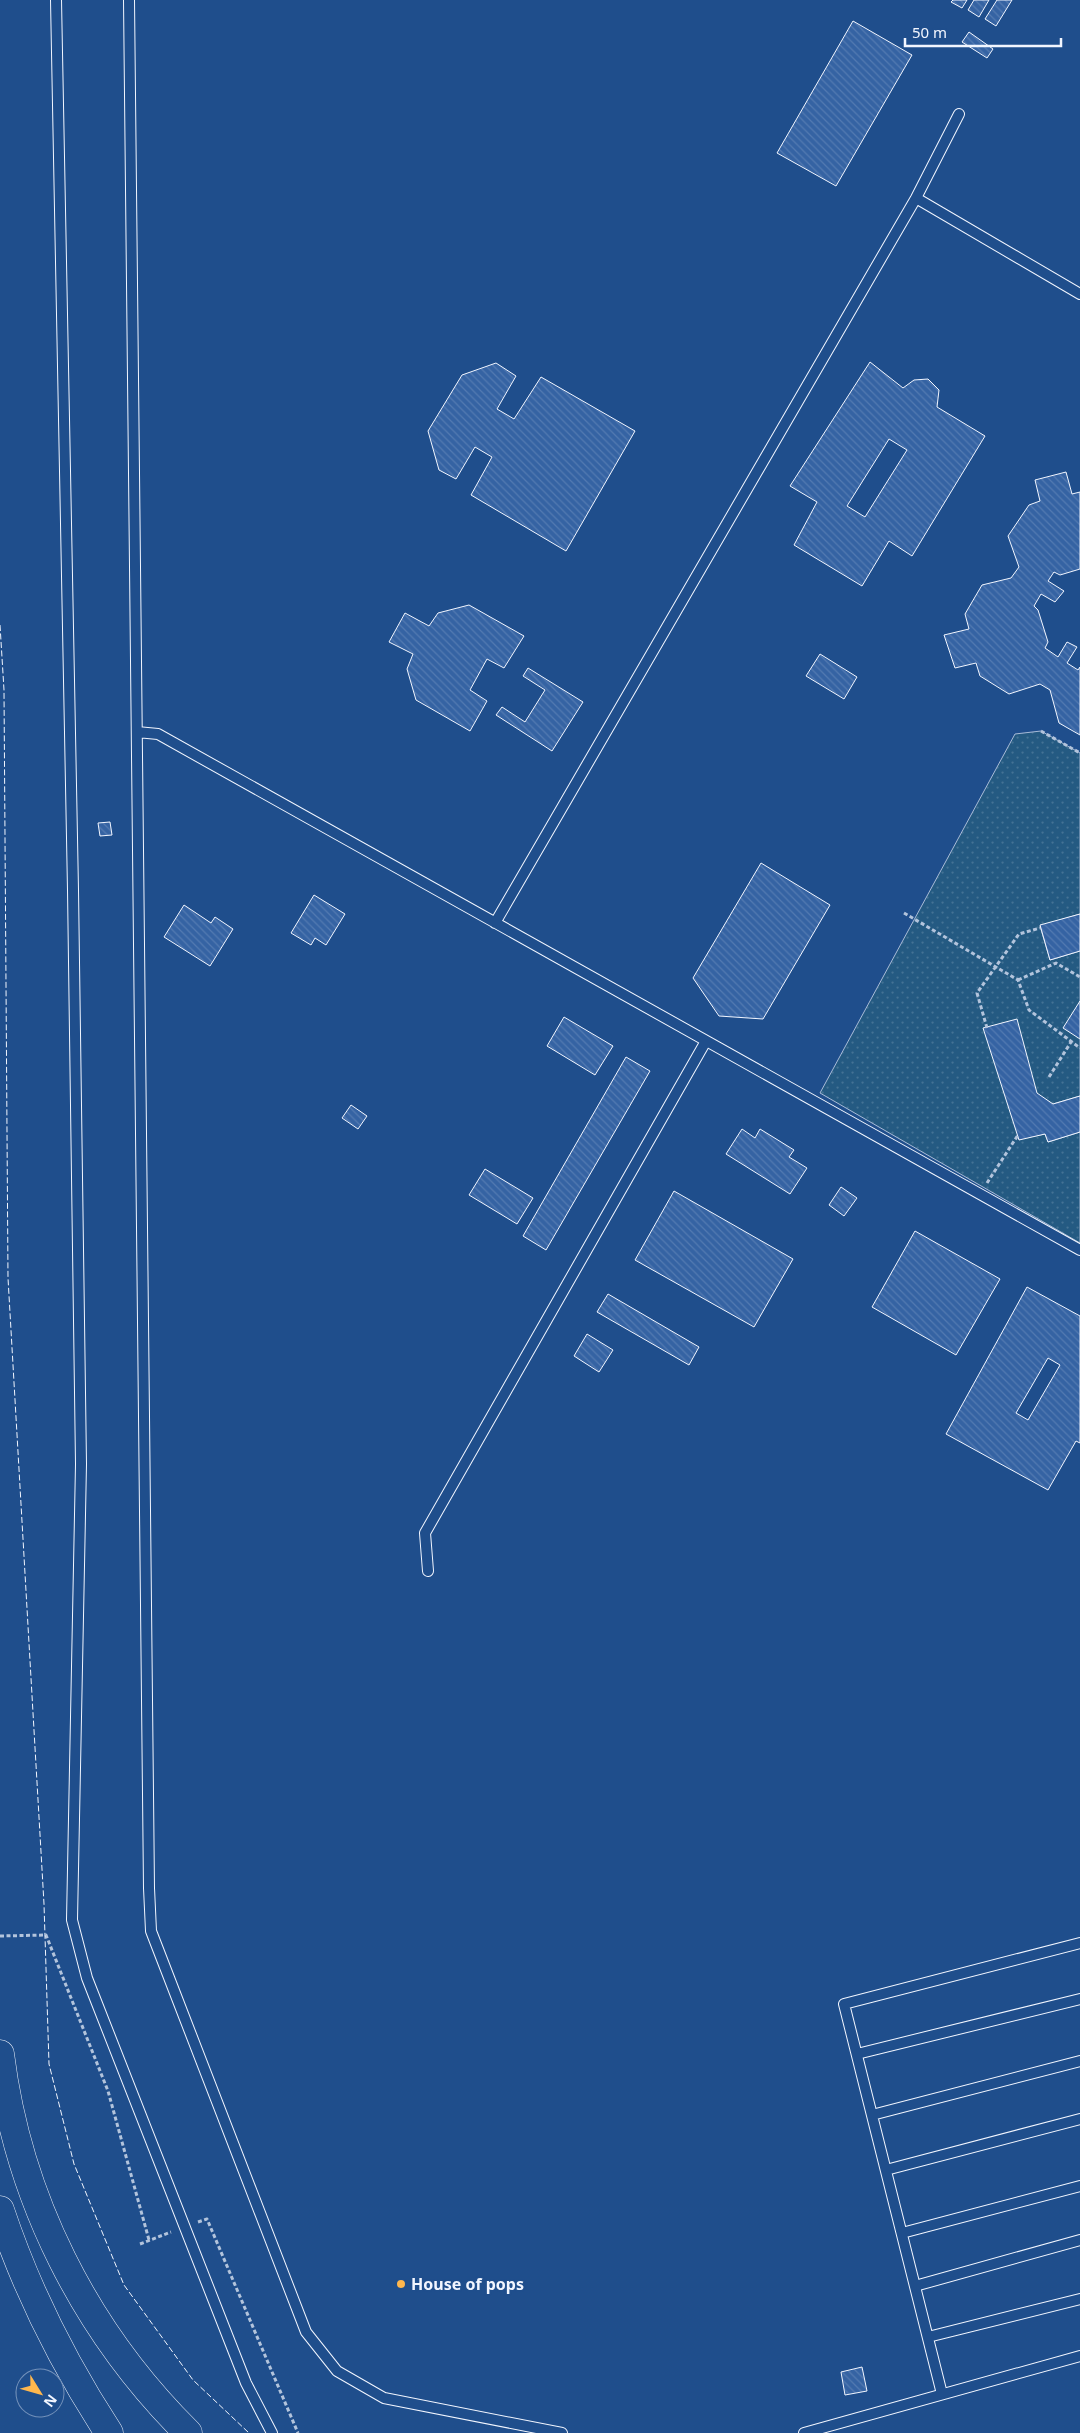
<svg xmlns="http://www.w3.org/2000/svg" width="1080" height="2433" viewBox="0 0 1080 2433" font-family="'Noto Sans',sans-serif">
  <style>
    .grass { fill: url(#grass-dots); stroke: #a8bbd7 }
    .building { fill: url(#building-back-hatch); stroke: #f2f6ff; fill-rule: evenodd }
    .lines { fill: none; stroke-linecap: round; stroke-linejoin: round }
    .service-casing { stroke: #f2f6ff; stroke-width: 12 }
    .motorway-casing { stroke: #f2f6ff; stroke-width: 29 }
    .path { stroke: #b3c4dc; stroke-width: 3; stroke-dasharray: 4 2.5; stroke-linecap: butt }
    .service { stroke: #1f4e8c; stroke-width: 10 }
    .motorway { stroke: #1f4e8c; stroke-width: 28 }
    .fence { stroke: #f2f6ff; stroke-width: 1; stroke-dasharray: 6 2.5; stroke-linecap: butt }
    .poi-dot { fill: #ffb74d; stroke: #1f4e8c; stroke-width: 2 }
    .labels { text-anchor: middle; stroke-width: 4; stroke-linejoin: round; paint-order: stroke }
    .poi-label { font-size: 16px; font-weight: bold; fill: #f2f6ff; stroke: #1f4e8c; text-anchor: start }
  </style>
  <defs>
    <pattern id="grass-dots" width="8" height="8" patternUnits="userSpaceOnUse" patternTransform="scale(1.25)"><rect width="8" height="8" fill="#245a82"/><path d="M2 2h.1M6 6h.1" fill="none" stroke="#447295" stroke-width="1.8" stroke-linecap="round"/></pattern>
    <pattern id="building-back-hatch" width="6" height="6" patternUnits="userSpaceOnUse" patternTransform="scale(1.25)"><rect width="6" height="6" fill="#3563a3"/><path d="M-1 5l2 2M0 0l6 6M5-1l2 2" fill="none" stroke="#537ab1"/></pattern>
  </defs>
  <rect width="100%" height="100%" fill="#1f4e8c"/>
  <!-- grass -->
  <path class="grass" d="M1041,731L1080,753V914L1040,926L1050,960L1080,951V1096L1053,1104L1018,1135L1019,1139L1045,1134L1048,1142L1080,1132V1243L820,1093L1015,734Z"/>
  <!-- building -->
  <path class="building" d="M953,0H967L962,8L951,2Z
    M974,0H989L979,17L968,10Z
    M997,0H1012L996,26L985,19Z
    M853,21L912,55L836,186L777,153Z
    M969,32L993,49L987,58L962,42Z
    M870,362L903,388L914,380L928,379L939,390L937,407L985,436L912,556L889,541L862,586L794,545L817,502L790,486ZM889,439L907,450L865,517L847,506Z
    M496,363L516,376L497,409L514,419L541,377L635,431L566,551L471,495L492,457L475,447L456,479L439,470L428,431L462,375Z
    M1066,472L1072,494L1080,492V569L1060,575L1054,572L1048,581L1064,591L1055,602L1041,594L1034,606L1038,610L1048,642L1045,648L1058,657L1067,642L1077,647L1067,663L1078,670L1080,667V735L1059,723L1050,690L1040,684L1009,694L980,676L976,663L955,668L944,635L969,629L965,614L982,585L1011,578L1019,567L1008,536L1029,505L1040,501L1035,480Z
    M469,605L524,636L504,668L487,659L470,690L487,701L470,731L416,700L407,669L413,654L389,642L405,613L429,626L438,613Z
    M820,654L857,677L844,699L806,676Z
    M528,668L583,702L552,751L496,715L502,707L525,722L545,690L523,676Z
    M110,822L112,835L100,836L98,823Z
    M761,863L830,905L763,1019L719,1016L693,978Z
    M314,895L345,914L326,945L315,938L311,945L291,933Z
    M184,905L211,923L215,917L233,929L210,966L164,937Z
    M1080,914V951L1050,960L1040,925Z
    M1080,1001V1039L1063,1028Z
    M564,1017L613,1046L595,1075L547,1046Z
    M1017,1019L1037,1093L1053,1104L1080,1096V1132L1048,1142L1045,1134L1019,1140L983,1028Z
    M626,1057L650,1071L546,1250L523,1236Z
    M351,1105L367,1116L358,1129L342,1118Z
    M742,1129L755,1138L760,1129L794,1150L789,1157L807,1168L790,1194L726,1154Z
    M485,1169L533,1198L517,1224L469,1195Z
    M841,1187L857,1198L844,1216L829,1205Z
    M674,1191L793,1259L754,1327L635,1260Z
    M915,1231L1000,1279L956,1355L872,1307Z
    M1027,1287L1080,1316V1443L1076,1441L1048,1490L946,1434ZM1048,1358L1060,1365L1028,1420L1016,1413Z
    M608,1294L699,1347L689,1365L597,1312Z
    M587,1334L613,1350L599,1372L574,1356Z
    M862,2367L867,2391L845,2395L841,2372Z"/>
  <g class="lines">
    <!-- service casing -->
    <g class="service-casing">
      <path id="service" d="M56,0L73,890L81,1464L72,1920L87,1978L246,2383L272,2433
        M129,0L149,1888L151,1931L306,2332L337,2371L384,2398L562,2433
        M916,198L1080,294
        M137,732L158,734L1080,1250
        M495,923L916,198L959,114
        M428,1571L425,1533L706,1041
        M857,2054L1080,1999
        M872,2115L1080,2061
        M886,2170L1080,2119
        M902,2233L1080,2186
        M915,2286L1080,2240
        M928,2337L1080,2299
        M942,2394L844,2004L1080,1943
        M804,2433L1080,2356"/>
    </g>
    <!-- motorway casing -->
    <g class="motorway-casing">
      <path id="motorway" d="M0,2054C18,2198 85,2331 188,2433
        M0,2210C27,2291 62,2361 109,2433"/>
    </g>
    <!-- path -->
    <path class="path" d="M1041,731L1080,753
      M904,913L1018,980L1029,1010L1080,1048
      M1018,980L1056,963L1080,977
      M987,1028L977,993L1019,934L1040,928
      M1049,1077L1071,1042
      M987,1183L1018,1135
      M0,1936L46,1935L108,2091L149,2240
      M198,2222L207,2219L298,2433
      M140,2244L171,2232"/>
    <!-- service -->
    <use href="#service" class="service"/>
    <!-- motorway -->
    <use href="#motorway" class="motorway"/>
    <!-- fence -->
    <path class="fence" d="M0,625L4,690L8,1278L44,1904L49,2064L74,2164L124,2285L193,2380L249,2433"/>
  </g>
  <!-- markers -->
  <circle class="poi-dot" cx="401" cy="2284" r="5"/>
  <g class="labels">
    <!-- poi labels -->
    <g class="poi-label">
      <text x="411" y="2290">House of pops</text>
    </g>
  </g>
  <!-- north arrow -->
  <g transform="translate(40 2393) rotate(127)"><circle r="24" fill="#1f4e8c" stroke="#7391ba"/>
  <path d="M0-4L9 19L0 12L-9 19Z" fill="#ffb74d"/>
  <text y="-8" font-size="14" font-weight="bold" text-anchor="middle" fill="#f2f6ff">N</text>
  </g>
  <!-- scale -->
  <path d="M905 38v8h156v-8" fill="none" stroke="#f2f6ff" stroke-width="2.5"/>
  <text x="912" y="38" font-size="15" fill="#f2f6ff" stroke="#1f4e8c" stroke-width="4" paint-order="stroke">50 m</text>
</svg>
